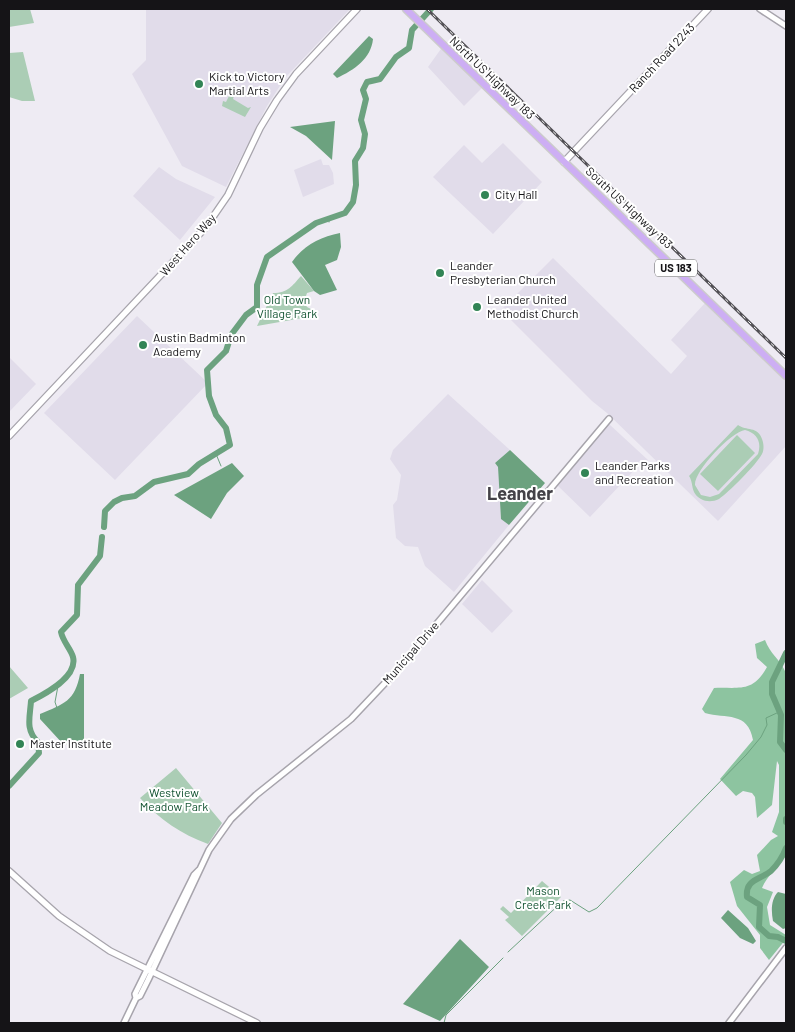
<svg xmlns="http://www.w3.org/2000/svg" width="795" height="1032" viewBox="0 0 795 1032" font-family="Barlow,sans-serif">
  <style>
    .built { fill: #e1dcea }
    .green { fill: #abcdb5; fill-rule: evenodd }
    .forest { fill: #8dc4a0 }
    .water { fill: #6ca27f }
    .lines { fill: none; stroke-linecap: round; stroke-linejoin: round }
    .stream { stroke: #6ca27f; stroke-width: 1 }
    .river { stroke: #6ca27f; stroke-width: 6 }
    .tertiary-casing { stroke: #a7a4ac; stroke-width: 8 }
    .secondary-casing { stroke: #a7a4ac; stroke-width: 8 }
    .primary-casing { stroke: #cccbcc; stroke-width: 9 }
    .tertiary { stroke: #fff; stroke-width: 5 }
    .secondary { stroke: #fff; stroke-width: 5.5 }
    .primary { stroke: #cdaef4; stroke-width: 6 }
    .rail-casing { stroke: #514f54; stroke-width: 3 }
    .rail { stroke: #fff; stroke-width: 1; stroke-dasharray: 4; stroke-linecap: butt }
    .poi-dot { fill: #328455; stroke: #fff; stroke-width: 2 }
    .labels { text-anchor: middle; stroke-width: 4; stroke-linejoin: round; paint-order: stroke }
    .shield { fill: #fff; stroke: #5b5a5d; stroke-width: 1 }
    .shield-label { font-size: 11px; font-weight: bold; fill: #151417 }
    .street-label { font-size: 12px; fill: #151417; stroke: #fff }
    .poi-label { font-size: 12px; fill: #151417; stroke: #fff; text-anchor: start }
    .park-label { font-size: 12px; fill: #115230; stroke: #fff }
    .district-label { font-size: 18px; font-weight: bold; fill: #444248; stroke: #fff }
  </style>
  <rect width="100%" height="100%" fill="#eeebf3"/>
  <!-- built -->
  <path class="built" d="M146,9H350L285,78L267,106L226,187L182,166L132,74L146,60Z
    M443,46L484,86L464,106L428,67Z
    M503,143L542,182L493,234L433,177L464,145L482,163Z
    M321,159L323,165H329L333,173L334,184L303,197L294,170Z
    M159,167L176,179L215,197L180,240L133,196Z
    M553,258L671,374L687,356L671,340L705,303L786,382V446L718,521L607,413L592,401L501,310Z
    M137,316L208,383L115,480L44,413Z
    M9,357L36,384L9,412Z
    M448,394L510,450L495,463L498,467L501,518L509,525L454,592L425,566L418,547L405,546L396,538L393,505L397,500L401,475L390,459L393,450Z
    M609,424L648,460L643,465L641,463L590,517L556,484Z
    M482,580L513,611L492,633L462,604Z"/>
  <!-- green -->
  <path class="green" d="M9,9H30L34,23L9,27Z
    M23,52L35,101H22L9,97V53Z
    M230,94L234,96L233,99L248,108L251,107L245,117L222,106L223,101L226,102Z
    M301,276L314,291L307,293L304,302L307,307L313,310L314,316L257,326L273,293C288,293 292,286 301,276Z
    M738,425C746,431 758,426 762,439C764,444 764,450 762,454C757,464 728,493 719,499C713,502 706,502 701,499C690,493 694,483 689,476ZM745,430C757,433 762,442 758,454L719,494L710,497L701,495L695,485C694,471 731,432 745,430Z
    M737,435L755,453L718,491L700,474Z
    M9,666L28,688L9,699Z
    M176,768L222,823L208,844C181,834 160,820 140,798Z
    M542,881L561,897L522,936L505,920L509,917L500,909L503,906L511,913Z"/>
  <!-- forest -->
  <path class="forest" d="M765,640C770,654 780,659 786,673V854C779,866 767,876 762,888L773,892L767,907L770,925L786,935V939L769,960L760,948V935L737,906L730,882L744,870L752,874L760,871L757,855L771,840L778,836L772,832L779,812V765L777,761L772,805L757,818L755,797L752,793L743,791L736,796L720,779L753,740C748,711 726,719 705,713L702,709L714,688C740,687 753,693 767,667L757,658L755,644Z"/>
  <!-- water -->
  <path class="water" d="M369,36L373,39C371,59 354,70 337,78L333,74Z
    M335,121L332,160L306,136L290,127Z
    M340,233L341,247L337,260L325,265L337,290L320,295L314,291L292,262C304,245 320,237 340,233Z
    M510,450L545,483L509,525L501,519L498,467L495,463Z
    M232,463L244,476L227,493L211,519L174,495Z
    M80,674H84V742L79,745L63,744L40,719V714C64,704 75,701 80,674Z
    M778,892L786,894V928L783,929L773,921C771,911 771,899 778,892Z
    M728,910L748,928L756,941L753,944L740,938L721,918Z
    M460,939L489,967L440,1021L403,1004Z"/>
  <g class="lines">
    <!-- stream -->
    <path class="stream" d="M329,219V222
      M216,454L221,466
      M57,708L55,702L58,686
      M508,952L563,901L570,900L589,912L597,908L746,755L761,737L767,725L766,718L779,712
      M444,1023L446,1015L503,958"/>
    <!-- river -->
    <path class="river" d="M104,527L105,511L114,502L122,498L135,496L154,482L188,474L199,464L230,445L226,428L216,415L209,396L207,370L226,351L231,335L246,315L257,307V285L267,257L316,223L345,213L353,202L356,185L355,161L363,148L365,134L361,120L366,99L363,90L367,82L380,79L396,57L409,48L412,30L431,9
      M786,653L772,682V694L781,715L780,742L786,750
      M9,786L39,753L38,742C25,730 30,717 31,701C45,694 78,677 73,657C71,649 63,642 61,632L77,615L78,585L100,556L102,537
      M786,819V822
      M786,941L778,937L769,936L759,927L760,905L747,897C745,879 760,880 771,871C777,865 783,856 786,848"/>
    <!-- tertiary casing -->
    <g class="tertiary-casing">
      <path id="tertiary" d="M760,9L786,26
        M136,998L140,996L148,980L209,850L231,819L256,795L351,719L403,664L609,419
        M124,1023L136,998L135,994L194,875L199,870
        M729,1023L786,948"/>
    </g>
    <!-- secondary casing -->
    <g class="secondary-casing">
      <path id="secondary" d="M564,162L708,9
        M9,436L206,227L228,195L260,128L277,100L296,74L357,9
        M9,871L59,916L110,951L257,1023"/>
    </g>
    <!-- primary casing -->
    <g class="primary-casing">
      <path id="primary" d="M406,9L786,376"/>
    </g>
    <!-- tertiary -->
    <use href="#tertiary" class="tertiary"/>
    <!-- secondary -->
    <use href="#secondary" class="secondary"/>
    <!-- primary -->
    <use href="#primary" class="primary"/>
    <!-- rail casing -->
    <g class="rail-casing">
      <path id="rail" d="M427,9L786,358"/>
    </g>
    <!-- rail -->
    <use href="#rail" class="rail"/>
  </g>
  <!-- markers -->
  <g class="poi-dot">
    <circle cx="199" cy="84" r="5"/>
    <circle cx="485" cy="195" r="5"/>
    <circle cx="440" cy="273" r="5"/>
    <circle cx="477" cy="307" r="5"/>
    <circle cx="143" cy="345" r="5"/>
    <circle cx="585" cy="473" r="5"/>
    <circle cx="20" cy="744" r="5"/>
  </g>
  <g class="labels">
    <!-- shield labels -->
    <rect class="shield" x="655" y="259.5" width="42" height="17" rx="4"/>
    <g class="shield-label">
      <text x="676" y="272">US 183</text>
    </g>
    <!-- street labels -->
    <g class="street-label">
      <text transform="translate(662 58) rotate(-47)" y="4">Ranch Road 2243</text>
      <text transform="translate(492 78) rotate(44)" y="4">North US Highway 183</text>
      <text transform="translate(629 208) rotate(43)" y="4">South US Highway 183</text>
      <text transform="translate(188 245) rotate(-49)" y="4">West Hero Way</text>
      <text transform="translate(411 653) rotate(-49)" y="4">Municipal Drive</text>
    </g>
    <!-- poi labels -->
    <g class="poi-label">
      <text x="209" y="81">Kick to Victory<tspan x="209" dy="14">Martial Arts</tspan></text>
      <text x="495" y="199">City Hall</text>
      <text x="450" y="270">Leander<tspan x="450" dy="14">Presbyterian Church</tspan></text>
      <text x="487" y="304">Leander United<tspan x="487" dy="14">Methodist Church</tspan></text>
      <text x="153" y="342">Austin Badminton<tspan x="153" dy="14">Academy</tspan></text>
      <text x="595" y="470">Leander Parks<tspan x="595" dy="14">and Recreation</tspan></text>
      <text x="30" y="748">Master Institute</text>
    </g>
    <!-- park labels -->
    <g class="park-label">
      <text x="287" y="304">Old Town<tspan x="287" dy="14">Village Park</tspan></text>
      <text x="174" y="797">Westview<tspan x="174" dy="14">Meadow Park</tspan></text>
      <text x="543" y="895">Mason<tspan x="543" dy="14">Creek Park</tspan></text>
    </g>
    <!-- district labels -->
    <g class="district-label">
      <text x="520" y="500">Leander</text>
    </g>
  </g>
  <!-- border -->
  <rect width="795" height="1032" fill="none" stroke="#151417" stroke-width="20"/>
</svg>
